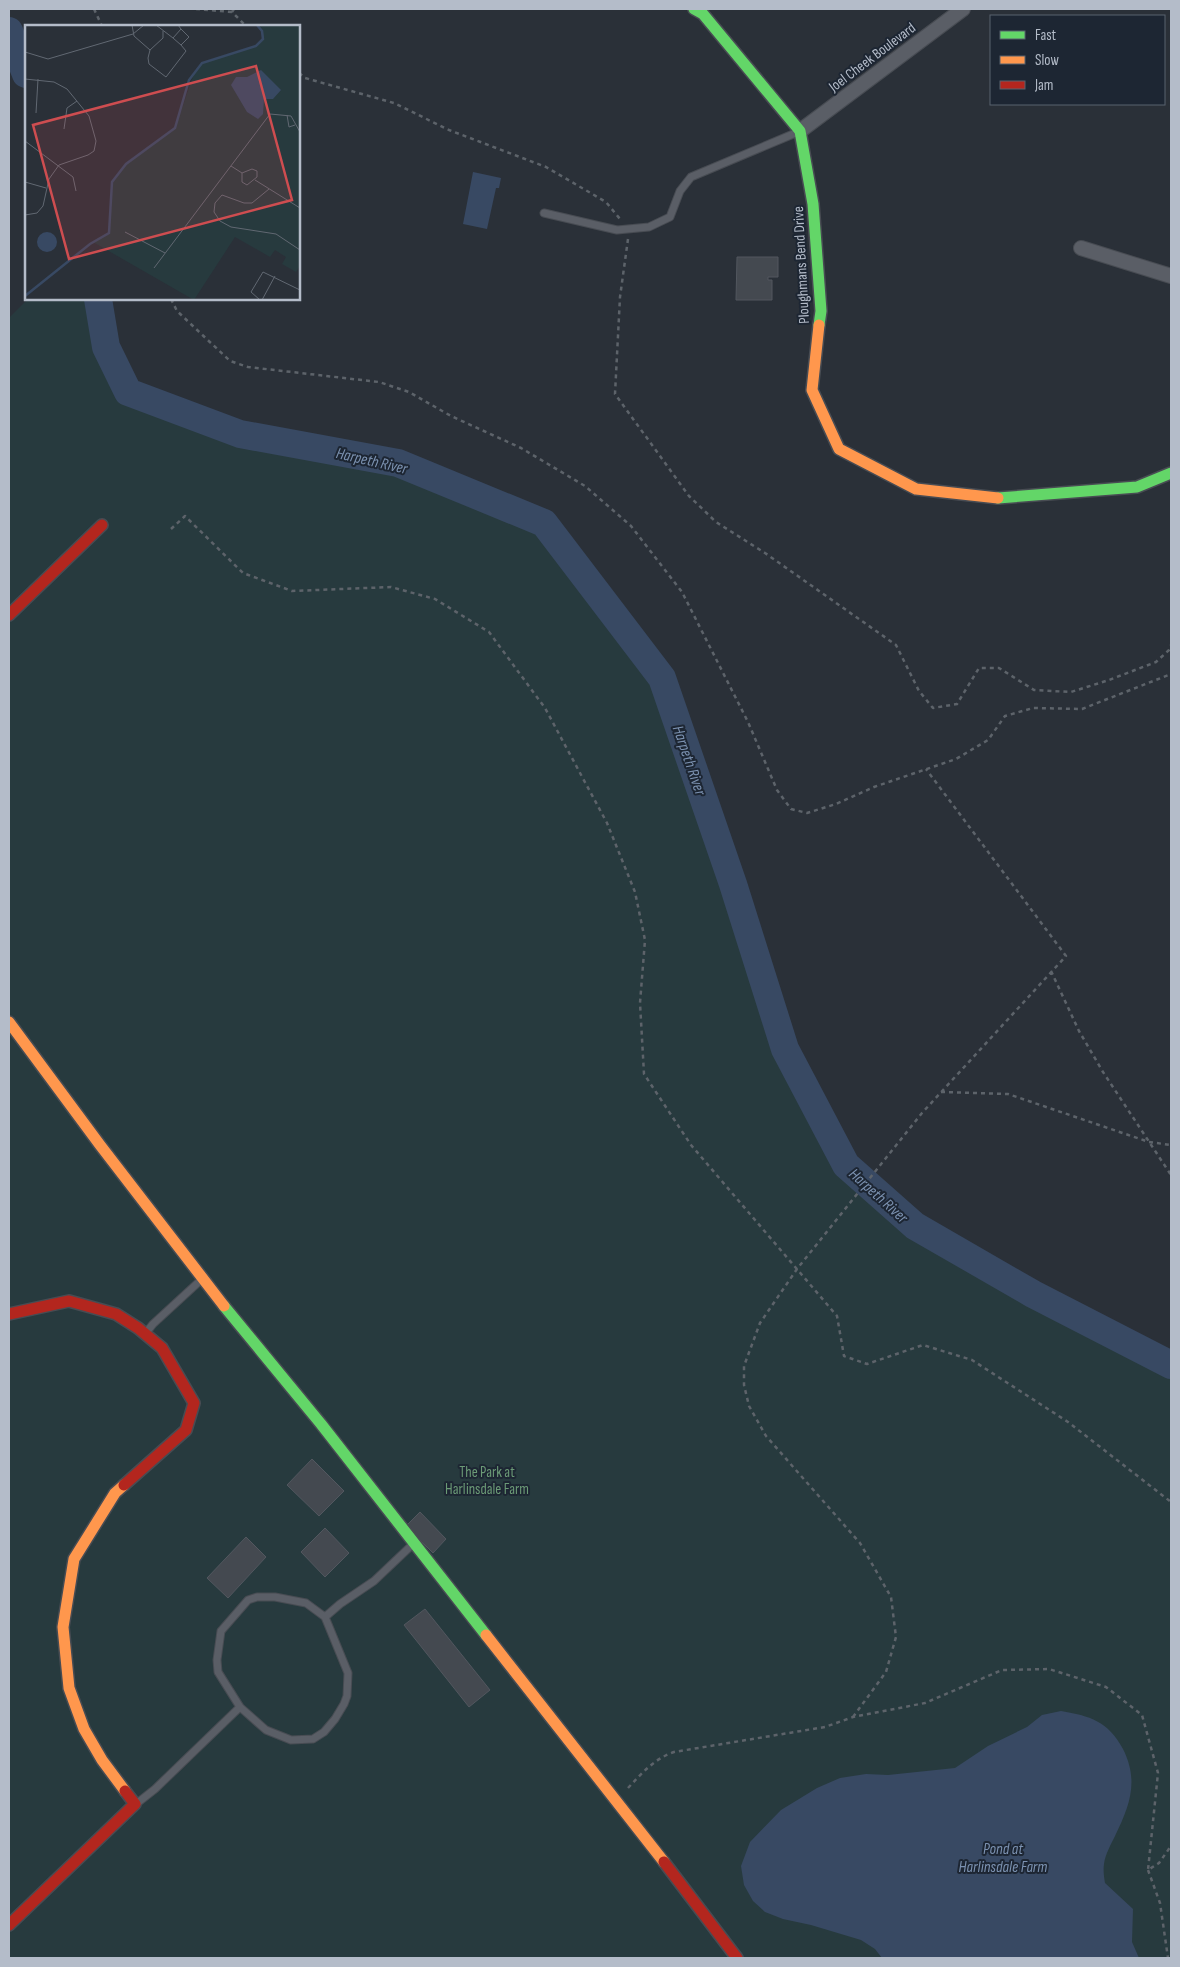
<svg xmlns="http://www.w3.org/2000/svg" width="1180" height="1967" viewBox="0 0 1180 1967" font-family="'Sofia Sans Condensed',sans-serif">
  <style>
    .green { fill: #273a3e }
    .water { fill: #384963 }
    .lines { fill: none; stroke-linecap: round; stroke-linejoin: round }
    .river { stroke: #384963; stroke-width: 28 }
    .building { fill: #444950; stroke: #52575f }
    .lane-casing { stroke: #484c53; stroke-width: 9 }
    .street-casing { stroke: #484c53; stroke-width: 16 }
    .fast-casing { stroke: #484c53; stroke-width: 14 }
    .slow-casing { stroke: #484c53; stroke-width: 14 }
    .jam-casing { stroke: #484c53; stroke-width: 14 }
    .path { stroke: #5d636a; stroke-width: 2.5; stroke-dasharray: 4 4; stroke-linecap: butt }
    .lane { stroke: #5a5e66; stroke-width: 7 }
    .street { stroke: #5a5e66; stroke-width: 14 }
    .fast { stroke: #63d668; stroke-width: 11 }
    .slow { stroke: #ff974d; stroke-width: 11 }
    .jam { stroke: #b3261e; stroke-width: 11 }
    .labels { text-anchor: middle; stroke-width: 4; stroke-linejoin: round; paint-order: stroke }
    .street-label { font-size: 15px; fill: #b4bcc9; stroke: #1d2633 }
    .park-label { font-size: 15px; fill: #6b9a76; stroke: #1d2633 }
    .water-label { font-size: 16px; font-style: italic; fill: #7c92b1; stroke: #1d2633 }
    .inset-river { fill: none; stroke: #384963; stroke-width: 2.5 }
    .inset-road { fill: none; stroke: #616872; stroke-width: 1 }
    .view { fill: #ce4d50; fill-opacity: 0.15; stroke: #ce4d50; stroke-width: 2.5 }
    .inset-edge { fill: none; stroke: #b4bcc9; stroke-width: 2.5 }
  </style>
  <rect width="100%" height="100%" fill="#2a3038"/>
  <!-- green -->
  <path class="green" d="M28,299H98L106,347L128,392L240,434L398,463L544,523L662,678L733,884L785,1049L846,1165L915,1226L1033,1294L1171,1365V1958H9V318Z"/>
  <!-- water -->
  <path class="water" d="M473,172L501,178L499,188H496L487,229L463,224Z
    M1061,1711C1090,1716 1108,1721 1123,1749C1139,1781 1130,1805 1115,1836C1111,1844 1105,1855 1104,1864C1103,1870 1104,1877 1105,1883L1133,1909L1132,1942L1139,1958H882L875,1949L861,1940L811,1925L783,1919L765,1912L753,1901L744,1885L741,1866L750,1842L781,1810L817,1788L840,1778L866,1774L888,1775L955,1768L988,1746L1027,1727L1042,1715Z"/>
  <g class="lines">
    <!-- river -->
    <path class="river" d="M9,31L26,74
      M98,299L106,347L128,392L240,434L398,463L544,523L662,678L733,884L785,1049L846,1165L915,1226L1033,1294L1171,1365"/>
  </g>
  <!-- building -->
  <path class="building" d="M737,257H778V277H768V280H772V300H736Z
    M312,1459L344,1491L319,1516L287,1485Z
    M420,1512L446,1539L433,1553L406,1526Z
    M325,1528L349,1553L325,1577L301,1552Z
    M246,1537L266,1557L228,1598L207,1578Z
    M425,1609L490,1690L469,1707L404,1625Z"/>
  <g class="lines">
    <!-- lane casing -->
    <g class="lane-casing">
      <path id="lane" d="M544,213L617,230L649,227L670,217L680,191L691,177L798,132
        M145,1334L153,1324L202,1279
        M325,1617L348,1673L347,1696L344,1704L335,1719L324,1732L313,1739L291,1740L266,1730L240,1707L218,1672L217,1660L221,1631L248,1600L257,1597H275L306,1603L325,1617L340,1604L374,1581L413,1544
        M136,1804L155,1789L240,1707"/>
    </g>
    <!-- street casing -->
    <g class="street-casing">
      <path id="street" d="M800,131L963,9
        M1081,248L1171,276"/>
    </g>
    <!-- fast casing -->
    <g class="fast-casing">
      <path id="fast" d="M694,9L703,14L800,131L813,204L821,311L819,325
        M998,498L1137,487L1171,473
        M224,1306L321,1424L486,1635"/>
    </g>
    <!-- slow casing -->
    <g class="slow-casing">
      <path id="slow" d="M819,325L812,390L839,449L916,489L998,498
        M9,1022L100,1145L224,1306
        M124,1485L115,1493L74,1559L63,1627L69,1688L84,1729L102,1760L125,1791
        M486,1635L664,1862"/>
    </g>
    <!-- jam casing -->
    <g class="jam-casing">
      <path id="jam" d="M9,615L102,525
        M9,1314L69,1301L116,1314L138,1328L162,1348L194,1403L186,1430L124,1485
        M664,1862L737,1958
        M9,1925L135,1804L125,1791"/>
    </g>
    <!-- path -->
    <path class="path" d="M94,9L102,26
      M196,9L232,12
      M234,9L232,12L246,26
      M299,73L305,78L394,103L449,130L546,167L606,202L620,219
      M628,239L620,297L615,394L689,496L716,522L765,553L896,645L919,691L933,708L957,704L979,668H999L1034,690L1071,692L1109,680L1156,662L1169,650L1171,645
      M171,299L177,311L230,361L248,367L379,382L409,392L451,416L521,448L585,486L631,526L682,592L748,722L777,790L791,809L807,813L836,804L874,787L956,759L988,740L1005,716L1033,708L1082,709L1171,674
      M171,529L185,516L243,573L292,591L391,587L435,599L489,632L545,708L607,823L635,892L645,940L640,1003L644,1074L691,1145L837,1316L844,1356L867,1364L923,1345L972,1360L1068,1422L1171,1502
      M1051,971L1079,1031L1103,1072L1171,1175
      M941,1092L1008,1094L1149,1142L1171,1145
      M853,1717L886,1672L896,1637L891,1597L860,1543L766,1436L749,1406L744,1385V1366L760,1323L797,1269L922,1113L1066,956L926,769
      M628,1788C642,1773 654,1759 674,1752L825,1727L853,1717L925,1703L1002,1670L1049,1669L1106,1687L1142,1715L1158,1773L1148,1870L1159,1863L1171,1846
      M1148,1870L1160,1903L1168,1958"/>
    <!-- lane -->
    <use href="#lane" class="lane"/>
    <!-- street -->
    <use href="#street" class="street"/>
    <!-- fast -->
    <use href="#fast" class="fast"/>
    <!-- slow -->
    <use href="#slow" class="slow"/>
    <!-- jam -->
    <use href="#jam" class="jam"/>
  </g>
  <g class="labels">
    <!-- street labels -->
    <g class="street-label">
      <text transform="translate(872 57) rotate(-37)" y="5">Joel Cheek Boulevard</text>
      <text transform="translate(801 265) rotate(-93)" y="5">Ploughmans Bend Drive</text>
    </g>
    <!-- park labels -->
    <g class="park-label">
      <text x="487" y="1477">The Park at<tspan x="487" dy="17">Harlinsdale Farm</tspan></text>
    </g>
    <!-- water labels -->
    <g class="water-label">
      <text transform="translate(372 460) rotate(13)" y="6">Harpeth River</text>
      <text transform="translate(690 760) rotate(71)" y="6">Harpeth River</text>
      <text transform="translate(879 1195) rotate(42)" y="6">Harpeth River</text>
      <text x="1003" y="1854">Pond at<tspan x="1003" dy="18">Harlinsdale Farm</tspan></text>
    </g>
  </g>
  <!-- overview -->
  <g transform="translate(25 25)">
    <rect width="275" height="275" fill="#2a3038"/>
    <path d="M232,0H275V241L271,247L257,239L261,232L250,225L245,232L210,212L169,275L68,217L84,208L87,157L101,139L150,103L170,46L177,38L231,21L238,14L237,6Z" fill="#273a3e"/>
    <path d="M236,45L256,65L248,74H239L238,89L233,94L222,87L206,60L211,52H222ZM12 217a10 10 0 1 1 20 0a10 10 0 1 1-20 0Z" fill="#384963"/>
    <path class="inset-river" d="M0,271L65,219L84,208L87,157L101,139L150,103L164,55L177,38L231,21L238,14L237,6L232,0"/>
    <path class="inset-road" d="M107,0L109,11L125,25M131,0L148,13L156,20L161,26L141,52L124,39L123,33L125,25L138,13V6M148,13L156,4L153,0M156,20L164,12L156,4M0,27L23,34L108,9L119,0M0,54L29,57L42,64L64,91L71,116L69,126L63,130L34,140L24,154L18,181L12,188L0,190M11,88L13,54M262,90L264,102L270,100M39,104L42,83L52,76M0,116L48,152L51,166M206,141L217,148V157L222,160L232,152V146L227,144L217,148M230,155L275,183M0,157L21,163M244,164L227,178H219L197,170L190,178L189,187L195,196L206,202L251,209L275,225M100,207L140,228M129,243L245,89L266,91L275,107M235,275L226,267L238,247L275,265M237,275L250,251"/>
    <path class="view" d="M231,41L267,175L44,234L8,100Z"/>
    <rect width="275" height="275" class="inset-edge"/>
  </g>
  <!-- border -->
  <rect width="1180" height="1967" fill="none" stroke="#b4bcc9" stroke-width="20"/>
  <!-- legend -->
  <rect x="990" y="15" width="175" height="90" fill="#1d2633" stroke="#59626f"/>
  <rect x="1000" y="31" width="25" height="8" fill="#63d668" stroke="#59626f"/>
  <text x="1035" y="40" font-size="15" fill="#b4bcc9">Fast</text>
  <rect x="1000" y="56" width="25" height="8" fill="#ff974d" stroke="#59626f"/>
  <text x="1035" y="65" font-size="15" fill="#b4bcc9">Slow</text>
  <rect x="1000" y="81" width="25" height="8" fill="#b3261e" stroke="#59626f"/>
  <text x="1035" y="90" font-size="15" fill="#b4bcc9">Jam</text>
</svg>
